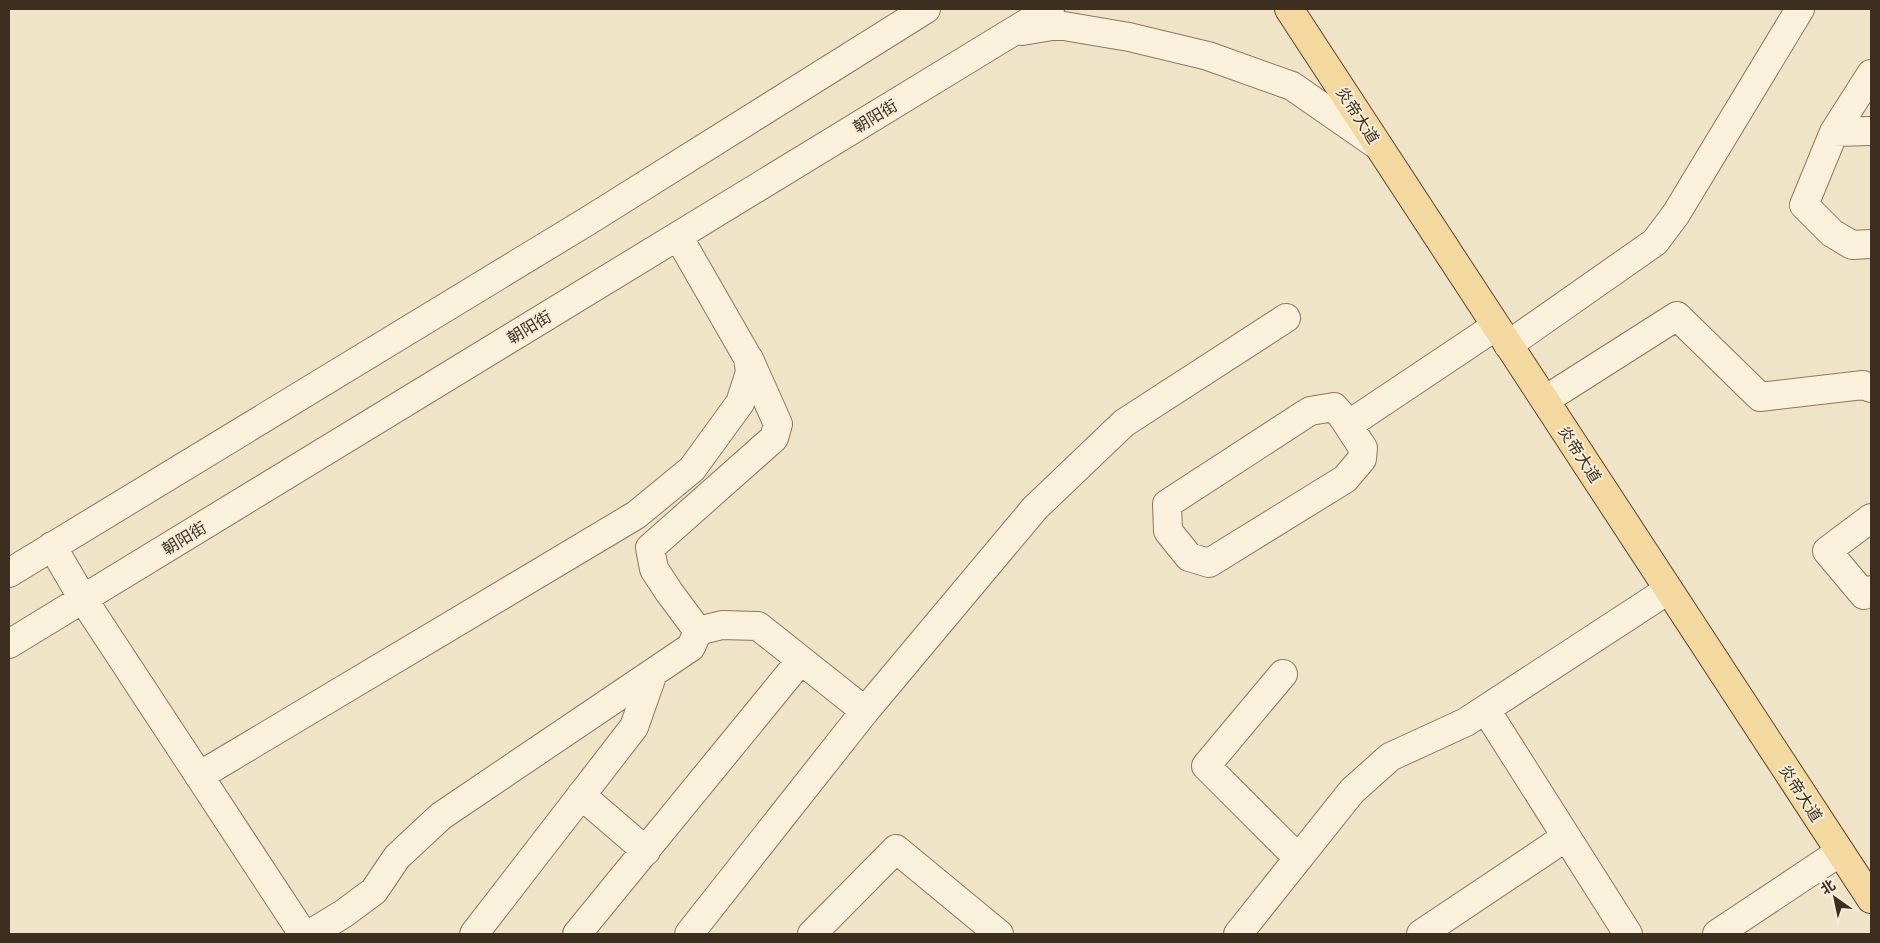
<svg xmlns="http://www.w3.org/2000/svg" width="1880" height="943" viewBox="0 0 1880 943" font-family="'Roboto Serif','Noto Sans SC',serif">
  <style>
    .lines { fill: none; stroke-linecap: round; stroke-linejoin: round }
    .minor-casing { stroke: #8d765c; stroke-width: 30 }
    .major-casing { stroke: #5b4430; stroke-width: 30 }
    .minor { stroke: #faf1dc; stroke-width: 28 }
    .major { stroke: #f3d9a0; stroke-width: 28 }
    .labels { text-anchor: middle; stroke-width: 4; stroke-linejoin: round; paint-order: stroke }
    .street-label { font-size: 16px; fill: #3d2e20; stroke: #f7eed8 }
  </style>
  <rect width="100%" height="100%" fill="#f0e4c8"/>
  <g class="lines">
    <!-- minor casing -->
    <g class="minor-casing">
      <path id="minor" d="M1022,31L1058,25L1129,37L1208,56L1292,86L1377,145
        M1871,74L1834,132L1804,205L1832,233L1852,245L1871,244
        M1834,132L1871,131
        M1508,345L1655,242L1676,214L1800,9
        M1545,400L1677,316L1760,397L1863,385L1871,388
        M1334,407L1342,416L1363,448L1362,459L1345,479L1209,563L1189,557L1168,531L1167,504L1310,411Z
        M1348,425L1496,326
        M1871,518L1827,551L1864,595L1871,590
        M52,546L83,599L303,934
        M9,573L591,219L926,9
        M698,631L722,625L758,626L865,711
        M9,644L1050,9
        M1283,674L1206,766L1298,858
        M1486,710L1628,934
        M199,776L636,515L692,469L740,403L750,372L748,358L678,236
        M581,795L646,851
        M310,934L343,914L374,891L397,857L441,816L691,647L698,631L669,592L654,569L650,548L774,438L778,424L749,359
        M474,934L634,727L653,673
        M577,934L801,660
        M689,934L865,711L1035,508L1124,423L1286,318
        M812,934L896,849L999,934
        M1238,934L1352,791L1390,757L1466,722L1668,590
        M1421,934L1566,837
        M1717,934L1840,852"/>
    </g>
    <!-- major casing -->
    <g class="major-casing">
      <path id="major" d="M1289,9L1871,899"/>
    </g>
    <!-- minor -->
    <use href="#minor" class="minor"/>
    <!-- major -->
    <use href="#major" class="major"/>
  </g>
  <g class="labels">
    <!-- street labels -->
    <g class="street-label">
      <text transform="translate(1358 115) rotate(57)" y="6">炎帝大道</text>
      <text transform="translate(875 116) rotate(-31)" y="6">朝阳街</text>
      <text transform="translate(529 327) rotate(-31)" y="6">朝阳街</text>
      <text transform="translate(1580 454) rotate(57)" y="6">炎帝大道</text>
      <text transform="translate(184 538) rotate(-31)" y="6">朝阳街</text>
      <text transform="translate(1801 793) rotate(57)" y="6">炎帝大道</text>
    </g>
  </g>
  <!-- border -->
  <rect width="1880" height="943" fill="none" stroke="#3d2e20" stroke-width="20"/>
  <!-- north arrow -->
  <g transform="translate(1835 898) rotate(327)" stroke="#f7eed8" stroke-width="4" paint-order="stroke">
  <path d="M0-4L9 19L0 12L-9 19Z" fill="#3d2e20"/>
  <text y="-8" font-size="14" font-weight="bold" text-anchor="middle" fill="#3d2e20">北</text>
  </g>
</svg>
